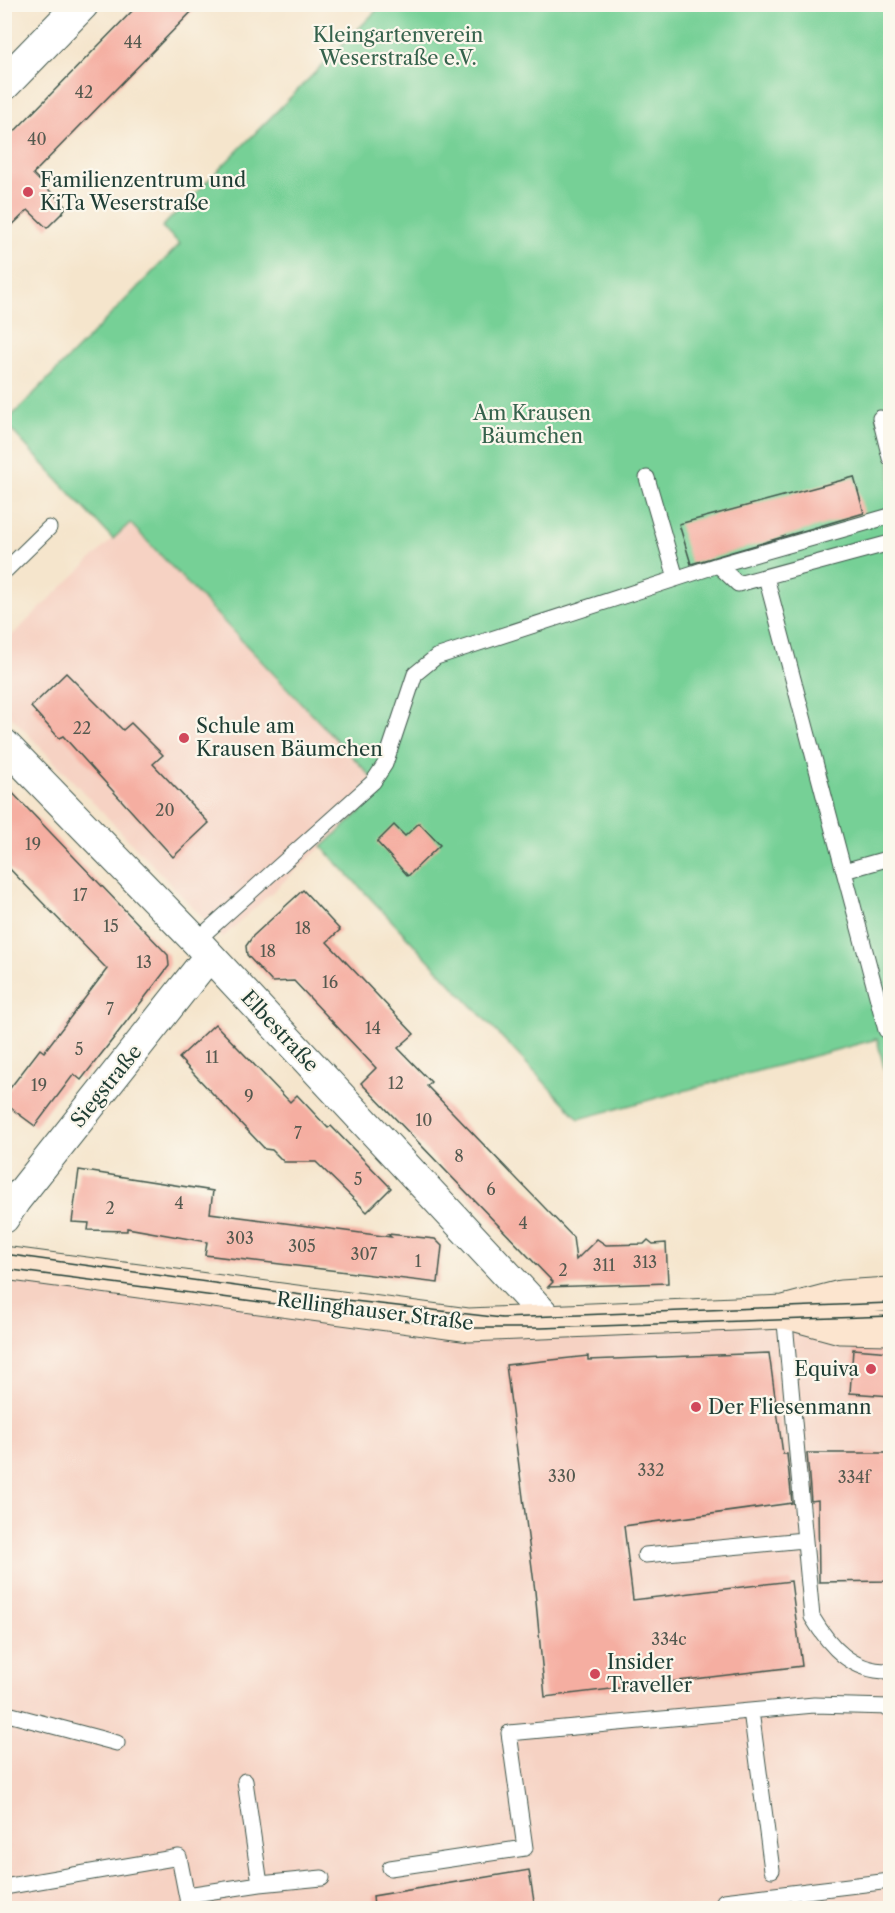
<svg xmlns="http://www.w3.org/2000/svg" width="895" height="1913" viewBox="0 0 895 1913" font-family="'Libre Caslon Text',serif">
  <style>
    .built { fill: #f6d2c3 }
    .green { fill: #76d096; stroke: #4a8665; stroke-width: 1.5 }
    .building { fill: #f5aea1 }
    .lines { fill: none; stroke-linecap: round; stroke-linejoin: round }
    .service-casing { stroke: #3f564b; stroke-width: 17 }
    .minor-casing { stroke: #3f564b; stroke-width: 32 }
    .tertiary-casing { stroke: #3f564b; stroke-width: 35 }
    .secondary-casing { stroke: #3f564b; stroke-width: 35 }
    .service { stroke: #fff; stroke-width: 15 }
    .minor { stroke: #fff; stroke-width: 30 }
    .tertiary { stroke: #fff; stroke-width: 33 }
    .secondary { stroke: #fce5cf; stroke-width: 33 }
    .tram { stroke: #1f3d34; stroke-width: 1.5 }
    .poi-dot { fill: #d1495b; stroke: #fbf7ec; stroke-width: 2 }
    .labels { text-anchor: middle; stroke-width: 4.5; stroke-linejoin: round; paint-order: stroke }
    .number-label { font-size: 16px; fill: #54594f }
    .park-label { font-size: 20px; fill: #35624c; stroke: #fbf7ec }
    .poi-label { font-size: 20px; fill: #1f3d34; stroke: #fbf7ec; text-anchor: start }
    .street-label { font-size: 20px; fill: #1f3d34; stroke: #fbf7ec }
  </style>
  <rect width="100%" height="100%" fill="#fbf7ec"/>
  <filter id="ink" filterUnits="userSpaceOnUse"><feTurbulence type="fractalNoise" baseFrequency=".0167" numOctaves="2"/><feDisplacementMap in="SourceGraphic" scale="12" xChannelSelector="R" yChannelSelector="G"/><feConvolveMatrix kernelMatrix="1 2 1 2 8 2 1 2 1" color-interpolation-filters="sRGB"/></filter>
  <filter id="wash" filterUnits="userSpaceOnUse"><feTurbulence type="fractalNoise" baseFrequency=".008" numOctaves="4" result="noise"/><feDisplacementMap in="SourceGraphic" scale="24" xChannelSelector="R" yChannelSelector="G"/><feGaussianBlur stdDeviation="1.35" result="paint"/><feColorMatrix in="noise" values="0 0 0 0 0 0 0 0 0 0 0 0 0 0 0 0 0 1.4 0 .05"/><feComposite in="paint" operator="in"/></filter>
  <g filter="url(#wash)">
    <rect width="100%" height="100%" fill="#f5e5cc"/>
    <!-- built -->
    <path class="built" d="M129,523L384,790L222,938L5,710V642Z
      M5,1266L470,1328L890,1308V1908H5Z"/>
    <!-- green -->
    <path class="green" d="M382,5H890V1092L877,1039L579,1119L322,847L384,790L130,523L113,539L5,423L180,244L162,227Z"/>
    <g id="blocks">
      <!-- building -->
      <path class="building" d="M139,4H199L33,174L66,207L62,213L47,228L28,210L4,233V142Z
        M854,477L864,513L691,564L679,524Z
        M66,673L123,730L131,723L163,755L153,764L209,823L173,857L63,736L59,738L31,707Z
        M4,784L168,955L169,966L113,1039L81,1080L74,1074L35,1126L4,1103V1096L40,1049L44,1052L107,969L4,863Z
        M419,823L440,845L408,876L377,842L394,825L405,836Z
        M303,890L340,930L327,942L414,1034L398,1048L431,1082L427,1086L573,1237L576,1260L597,1239L606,1245L644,1244L648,1240L653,1244L666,1243L668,1283L548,1287L553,1282L361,1083L376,1068L294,981L272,982L247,955L246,946L253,936Z
        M215,1024L290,1102L297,1095L328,1128L331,1126L391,1188L367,1212L316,1162H284L272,1150L265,1149L179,1058Z
        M79,1170L213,1191L210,1213L391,1237L388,1234L435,1239L442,1246L438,1283L205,1255L207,1242L127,1228V1231L88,1230L89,1223L72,1222Z
        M853,1349L891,1352V1396L850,1393Z
        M769,1353L783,1454H787L792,1503L624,1526L633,1600L791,1581L802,1666L545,1697L535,1591L506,1365L588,1356V1360Z
        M807,1453H891V1581L819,1582L818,1500L811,1501Z
        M529,1870L535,1908H374L373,1896Z"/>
    </g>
  </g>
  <g filter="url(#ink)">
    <use href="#blocks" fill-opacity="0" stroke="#3f564b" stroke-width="1.5"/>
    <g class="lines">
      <!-- service casing -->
      <g class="service-casing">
        <path id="service" d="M880,418L890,458
          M647,478L676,578
          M718,565L890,516
          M4,572L49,528
          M766,577L886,1030L890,1029
          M844,871L890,858
          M196,941L373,782L385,764L415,674L436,657L718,565L738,584L890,543
          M784,1312L812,1617C830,1647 852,1672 890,1671
          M645,1555L804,1540
          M751,1711L772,1870
          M4,1713L117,1743
          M245,1781L260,1884
          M390,1868L525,1848L509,1733L814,1705L890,1707
          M4,1887L179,1857L189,1908
          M187,1895L260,1884L322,1878
          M724,1901L890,1881"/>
      </g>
      <!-- minor casing -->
      <g class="minor-casing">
        <path id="minor" d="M4,744L196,941L552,1323
          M4,1218L15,1201L209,956"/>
      </g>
      <!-- tertiary casing -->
      <g class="tertiary-casing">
        <path id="tertiary" d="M4,84L82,4"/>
      </g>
      <!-- secondary casing -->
      <g class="secondary-casing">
        <path id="secondary" d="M4,1263L469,1325L784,1312L841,1297L890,1294
          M786,1312L841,1327L890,1328"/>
      </g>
      <!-- service -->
      <use href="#service" class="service"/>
      <!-- minor -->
      <use href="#minor" class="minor"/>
      <!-- tertiary -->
      <use href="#tertiary" class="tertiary"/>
      <!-- secondary -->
      <use href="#secondary" class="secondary"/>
      <!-- tram -->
      <path class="tram" d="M4,1254L302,1295L502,1318L890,1303
        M4,1269L463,1328H541L890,1316"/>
    </g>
  </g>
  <!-- markers -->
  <g class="poi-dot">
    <circle cx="28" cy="192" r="6"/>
    <circle cx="184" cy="738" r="6"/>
    <circle cx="871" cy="1369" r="6"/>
    <circle cx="696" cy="1407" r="6"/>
    <circle cx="595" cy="1674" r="6"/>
  </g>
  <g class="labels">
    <!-- number labels -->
    <g class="number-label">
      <text x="133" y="48">44</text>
      <text x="84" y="98">42</text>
      <text x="37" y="145">40</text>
      <text x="82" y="734">22</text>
      <text x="165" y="816">20</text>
      <text x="33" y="850">19</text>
      <text x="80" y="901">17</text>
      <text x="111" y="932">15</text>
      <text x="303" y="934">18</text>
      <text x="268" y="957">18</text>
      <text x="144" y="968">13</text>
      <text x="330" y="988">16</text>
      <text x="110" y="1015">7</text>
      <text x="373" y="1034">14</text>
      <text x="79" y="1055">5</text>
      <text x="212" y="1063">11</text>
      <text x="396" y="1089">12</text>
      <text x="39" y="1091">19</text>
      <text x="249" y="1102">9</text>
      <text x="424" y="1126">10</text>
      <text x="298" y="1139">7</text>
      <text x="459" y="1162">8</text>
      <text x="358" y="1185">5</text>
      <text x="491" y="1195">6</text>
      <text x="179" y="1209">4</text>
      <text x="110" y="1214">2</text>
      <text x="523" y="1229">4</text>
      <text x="240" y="1244">303</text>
      <text x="302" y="1252">305</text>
      <text x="364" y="1260">307</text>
      <text x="418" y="1267">1</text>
      <text x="645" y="1268">313</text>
      <text x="604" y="1271">311</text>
      <text x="563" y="1276">2</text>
      <text x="651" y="1476">332</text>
      <text x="562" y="1482">330</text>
      <text x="854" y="1483">334f</text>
      <text x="669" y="1645">334c</text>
    </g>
    <!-- park labels -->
    <g class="park-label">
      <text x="398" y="42">Kleingartenverein<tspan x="398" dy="23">Weserstraße e.V.</tspan></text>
      <text x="532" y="420">Am Krausen<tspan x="532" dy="23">Bäumchen</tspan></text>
    </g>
    <!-- poi labels -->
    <g class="poi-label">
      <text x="40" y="187">Familienzentrum und<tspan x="40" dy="23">KiTa Weserstraße</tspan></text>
      <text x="196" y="733">Schule am<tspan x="196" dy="23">Krausen Bäumchen</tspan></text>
      <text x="859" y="1376" text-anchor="end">Equiva</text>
      <text x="708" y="1414">Der Fliesenmann</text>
      <text x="607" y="1669">Insider<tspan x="607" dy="23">Traveller</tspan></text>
    </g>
    <!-- street labels -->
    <g class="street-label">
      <text transform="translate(280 1031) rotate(47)" y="7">Elbestraße</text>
      <text transform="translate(106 1086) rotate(-51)" y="7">Siegstraße</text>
      <text transform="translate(375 1311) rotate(7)" y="7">Rellinghauser Straße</text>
    </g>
  </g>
  <!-- margin -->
  <rect width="895" height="1913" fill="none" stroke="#fbf7ec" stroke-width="24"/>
</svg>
